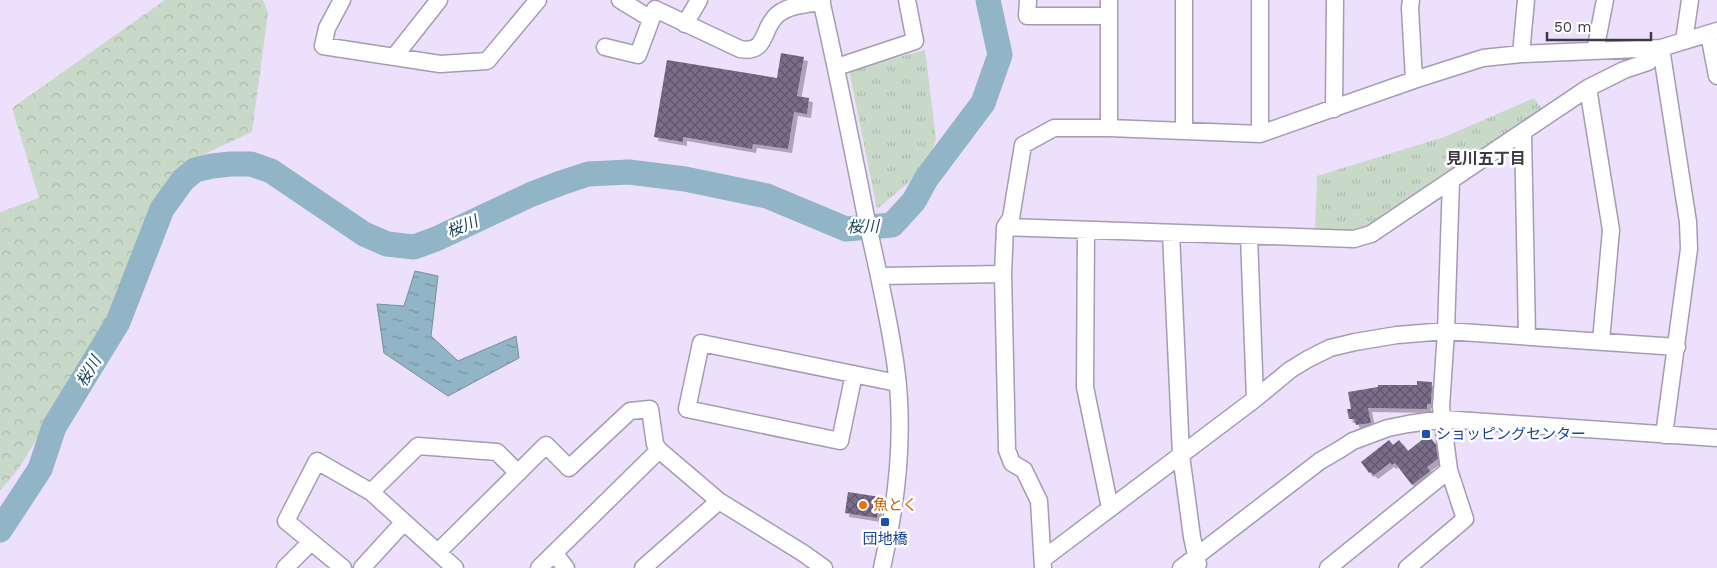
<svg xmlns="http://www.w3.org/2000/svg" width="1717" height="568" viewBox="0 0 1717 568" font-family="'Work Sans','Noto Sans JP',sans-serif">
  <style>
    .forest { fill: url(#forest-crowns) }
    .park { fill: url(#park-tufts) }
    .water { fill: url(#water-ripples); stroke: #788f9f }
    .lines { fill: none; stroke-linecap: round; stroke-linejoin: round }
    .river { stroke: #91b4c6; stroke-width: 25 }
    .building { fill: url(#building-cross-hatch); filter: url(#shadow) }
    .minor-casing { stroke: #a69ab4; stroke-width: 19 }
    .minor { stroke: #fff; stroke-width: 16 }
    .transit-dot { fill: #1a4fb4; stroke: #fff; stroke-width: 2 }
    .food-dot { fill: #e8710a; stroke: #fff; stroke-width: 2 }
    .labels { text-anchor: middle; stroke-width: 5; stroke-linejoin: round; paint-order: stroke }
    .transit-label { font-size: 15px; fill: #164399; stroke: #fff; text-anchor: start }
    .food-label { font-size: 15px; fill: #c56008; stroke: #fff; text-anchor: start }
    .neighbourhood-label { font-size: 16px; font-weight: bold; fill: #3e3944; stroke: #fff }
    .water-label { font-size: 16px; font-style: italic; fill: #16455a; stroke: #fff }
  </style>
  <defs>
    <pattern id="forest-crowns" width="20" height="18" patternUnits="userSpaceOnUse" patternTransform="scale(1.25)"><rect width="20" height="18" fill="#c8d9c8"/><path d="M2 6a3 3 0 1 1 6 0M12 15a3 3 0 1 1 6 0" fill="none" stroke="#adbbad"/></pattern>
    <pattern id="park-tufts" width="24" height="20" patternUnits="userSpaceOnUse" patternTransform="scale(1.25)"><rect width="24" height="20" fill="#c8d9c8"/><path d="M3 7l-1-3M5 7V3M7 7l1-3M15 17l-1-3M17 17v-4M19 17l1-3" fill="none" stroke="#adbbad"/></pattern>
    <pattern id="water-ripples" width="26" height="14" patternUnits="userSpaceOnUse" patternTransform="scale(1.25)"><rect width="26" height="14" fill="#91b4c6"/><path d="M2 4q2-2 4 0t4 0M15 11q2-2 4 0t4 0" fill="none" stroke="#7893a2"/></pattern>
    <pattern id="building-cross-hatch" width="8" height="8" patternUnits="userSpaceOnUse" patternTransform="scale(1.25)"><rect width="8" height="8" fill="#7a6d8a"/><path d="M0 0l8 8M0 8l8-8" fill="none" stroke="#60566c"/></pattern>
    <filter id="shadow"><feDropShadow dx="4" dy="4" stdDeviation="0" flood-color="#0004"/></filter>
  </defs>
  <rect width="100%" height="100%" fill="#ede0fc"/>
  <!-- forest -->
  <path class="forest" d="M165,0H263L268,13L252,132L194,159L156,205L109,321L19,468L0,491V212L39,198L12,108Z"/>
  <!-- park -->
  <path class="park" d="M925,50L936,139L930,156L908,183L877,209L849,70Z
    M1534,98L1542,109L1371,225L1354,230H1315L1317,176L1444,137Z"/>
  <!-- water -->
  <path class="water" d="M415,271L438,276L431,336L458,361L516,336L519,358L448,396L384,353L377,304L404,306Z"/>
  <g class="lines">
    <!-- river -->
    <path class="river" d="M0,530L40,469L54,427L118,322L162,209L183,180L195,170L212,166L231,164H251L271,171L364,234L387,244L414,247L436,239L532,194L561,183L588,174L629,172L685,179L767,196L846,229L892,225L914,201L926,179L983,103L1000,55L988,0"/>
  </g>
  <!-- building -->
  <path class="building" d="M781,53L804,57L797,96L809,98L807,114L794,112L788,149L753,144L752,149L683,137V142L654,137L667,60L777,78Z
    M1417,381L1432,382L1431,404H1427V409L1368,408L1371,423L1356,425L1354,419H1349L1347,409H1351L1348,392L1378,387V385H1417Z
    M1428,435L1436,445L1438,459L1427,467L1430,471L1412,485L1395,463L1392,465L1390,463L1374,475L1371,472L1369,473L1361,462L1389,440L1393,445L1399,440L1408,451Z
    M848,492L880,497L877,518L845,513Z"/>
  <g class="lines">
    <!-- minor casing -->
    <g class="minor-casing">
      <path id="minor" d="M342,0L327,28L323,46L440,64L487,61L538,0
        M620,0L651,19
        M821,0C837,70 851,141 865,212C876,264 889,316 896,368C905,435 897,503 882,568
        M1028,0L1027,16H1109
        M1109,0V128
        M1411,0L1410,8L1414,80
        M685,24L699,0
        M1709,34L1717,76
        M1684,41L1690,0
        M605,47L638,55L655,9L740,49C768,54 761,29 777,15C788,5 807,4 822,2
        M1661,48L1688,222L1689,249L1664,435
        M1595,51L1605,0
        M1521,54L1526,0
        M394,57L439,0
        M837,67L915,41L907,0
        M1588,88L1611,230L1601,341
        M1334,109L1335,0
        M1184,131V0
        M1523,132L1527,336
        M1260,134V0
        M1005,227L1354,239L1371,234L1588,88L1624,70L1648,62L1661,48
        M1086,230L1085,387L1110,508
        M1171,233L1181,455L1192,537L1198,564
        M1249,236L1255,399
        M880,276L1003,274
        M854,374L840,441L687,409L701,343L897,383
        M371,492L418,446L497,452L518,473
        M438,552L546,445L569,468L630,411L650,409L655,444L659,450L719,501L803,553L824,568
        M554,553L566,568
        M1043,559L1255,399L1290,370L1308,359L1330,348L1355,342L1397,335L1446,331L1677,347
        M285,568L311,542
        M343,568L286,521L317,461L371,492L455,568
        M362,568L404,522
        M539,568L659,450
        M643,568L719,501
        M1043,568L1039,501L1024,470L1012,463L1007,450L1003,274L1005,227L1011,218L1023,145L1054,128H1109L1260,134L1414,80L1483,58L1521,54L1661,48L1717,31
        M1181,568L1320,461L1339,450L1353,441L1388,428L1408,424L1443,419L1717,438
        M1328,568L1449,470
        M1407,568L1465,519L1449,470L1441,407L1446,331L1451,181"/>
    </g>
    <!-- minor -->
    <use href="#minor" class="minor"/>
  </g>
  <!-- markers -->
  <g class="transit-dot">
    <rect x="1421" y="429" width="10" height="10" rx="2.5"/>
    <rect x="880" y="517" width="10" height="10" rx="2.5"/>
  </g>
  <circle class="food-dot" cx="863" cy="505" r="5"/>
  <g class="labels">
    <!-- transit labels -->
    <g class="transit-label">
      <text x="1436" y="439">ショッピングセンター</text>
      <text x="885" y="544" text-anchor="middle">団地橋</text>
    </g>
    <!-- food labels -->
    <g class="food-label">
      <text x="873" y="510">魚とく</text>
    </g>
    <!-- neighbourhood labels -->
    <g class="neighbourhood-label">
      <text x="1486" y="164">見川五丁目</text>
    </g>
    <!-- water labels -->
    <g class="water-label">
      <text transform="translate(462 226) rotate(-23)" y="6">桜川</text>
      <text transform="translate(863 226) rotate(-1)" y="6">桜川</text>
      <text transform="translate(88 371) rotate(-59)" y="6">桜川</text>
    </g>
  </g>
  <!-- scale -->
  <path d="M1547 32v8h104v-8" fill="none" stroke="#3e3944" stroke-width="2.5"/>
  <text x="1554" y="32" font-size="15" fill="#3e3944" stroke="#ffffff" stroke-width="4" paint-order="stroke">50 m</text>
</svg>
